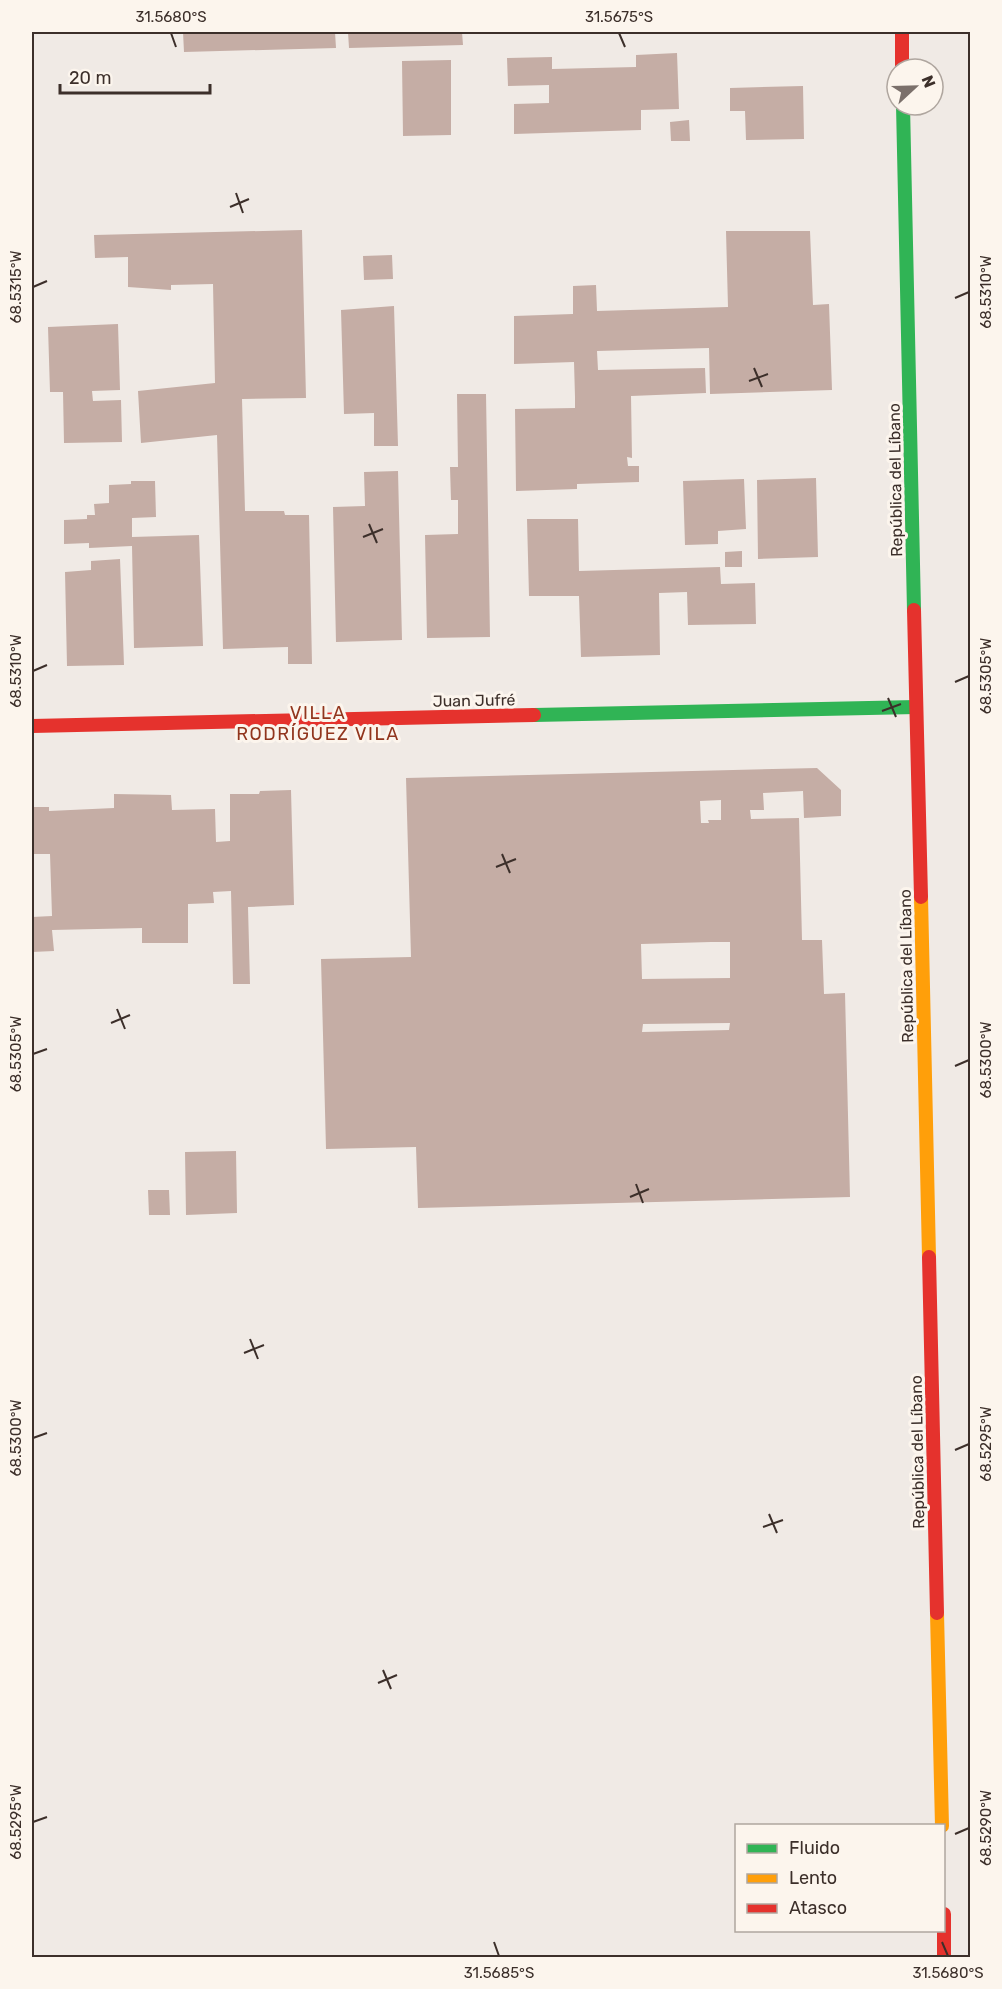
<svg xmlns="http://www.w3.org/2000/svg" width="1002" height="1989" viewBox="0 0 1002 1989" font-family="Rubik,sans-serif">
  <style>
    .building { fill: #c5ada5; fill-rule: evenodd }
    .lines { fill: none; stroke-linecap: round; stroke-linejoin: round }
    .fast { stroke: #30b455; stroke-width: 14 }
    .slow { stroke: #ff9f0a; stroke-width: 14 }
    .jam { stroke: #e5322d; stroke-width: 14 }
    .ticks { fill: none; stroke: #3c2f2a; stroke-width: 2 }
    .labels { text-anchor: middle; stroke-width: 6; stroke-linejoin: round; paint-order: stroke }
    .street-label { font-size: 16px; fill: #3c2f2a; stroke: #fcf5ed }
    .neighbourhood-label { font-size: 18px; letter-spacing: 1.5px; fill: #91351d; stroke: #fcf5ed }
    .neatline { fill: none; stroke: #3c2f2a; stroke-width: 2 }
    .ticks-label { font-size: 15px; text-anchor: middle; fill: #3c2f2a }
  </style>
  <rect width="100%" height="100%" fill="#f0eae5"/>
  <!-- building -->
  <path class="building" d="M183,32H335L336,48L184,52Z
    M348,32H462L463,45L349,48Z
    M677,53L679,109L641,110V130L514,134V104L549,103V85L508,86L507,58L552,57V69L636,67V55Z
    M451,60V135L403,136L402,61Z
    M803,86L804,139L746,140L745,111H730V88Z
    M689,120L690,141H671L670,122Z
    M302,230L306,398L242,399L245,511H284L285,515H309L312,664H288V647L223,649L217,435L141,443L138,391L215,383L213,284L171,285V290L128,287V257L95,258L94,235Z
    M726,231H810L813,305L829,304L832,390L710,394L709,348L597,351L598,370L705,368L706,393L631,396L632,458L627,457L628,466H639V482L577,484V489L516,491L515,409L575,408V397L574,362L514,364V316L573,314V286L596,285L597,311L728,307Z
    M392,255L393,279L364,280L363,256Z
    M394,306L398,446H374V413L344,414L341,310Z
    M118,324L120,390L92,391L93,401L121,400L122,442L64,443L63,392H50L48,327Z
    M457,394H486L490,637L427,638L425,535L458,534V500H451L450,467H458Z
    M398,471L402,640L336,642L333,507L365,506L364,472Z
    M816,478L818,557L758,559L757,480Z
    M744,479L746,529L718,531V544L685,545L683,481Z
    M131,481H155L156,517L132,518V537L199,535L203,646L134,648L132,546L89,548V543L64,544V520L87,519V515H95L94,504L109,503V485L131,484Z
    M527,519H578L579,571L720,567L721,584L755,583L756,624L688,625L687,592L659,593L660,655L581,657L579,596H529Z
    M742,551V567H725V552Z
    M120,559L124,665L67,666L65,572L91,570V561Z
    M817,768L841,790V816L804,818L803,791L763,793L764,810H750L751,819L799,818L802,940H822L824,994L845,993L850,1197L418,1208L416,1147L326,1149L321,959L411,957L406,778ZM721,800V820H708L709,823H701L700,801ZM711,942H730V978L642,979L641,944ZM730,1023L729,1030L642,1032L643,1024Z
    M291,790L294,905L248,907L250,984H233L231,891L213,892L214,903L188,904V943H142V928L52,930L54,951L32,952V917L52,916L50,854H32V807H49V811L114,808V794L171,795L172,810L215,809L216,842L230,841V794H259L260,791Z
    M236,1151L237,1213L186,1215L185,1152Z
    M148,1190H169L170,1215H149Z"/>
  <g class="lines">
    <!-- fast -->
    <path class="fast" d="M903,105L914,610
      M534,715L916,707"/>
    <!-- slow -->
    <path class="slow" d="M921,897L929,1257
      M937,1613L942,1826"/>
    <!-- jam -->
    <path class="jam" d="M902,32V69
      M914,610L921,897
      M32,726L534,715
      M929,1257L937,1613
      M944,1914V1958"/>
  </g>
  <!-- ticks -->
  <path class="ticks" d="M171,33L176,47M619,33L625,47M236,193L243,213M230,207L249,199M33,287L47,281M955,298L969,292M754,368L762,387M749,381L768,374M369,524L377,543M363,537L383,529M33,671L47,665M955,682L969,676M888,698L896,717M882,711L901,704M502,854L510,873M496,867L516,859M117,1009L125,1029M111,1023L130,1015M33,1054L47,1049M955,1066L969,1060M636,1184L643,1203M630,1197L649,1189M250,1339L258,1359M244,1353L264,1345M33,1438L47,1433M955,1450L969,1444M769,1514L777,1533M763,1527L783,1520M383,1670L391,1689M378,1683L397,1675M33,1822L47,1817M955,1834L969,1828M494,1942L499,1956M942,1942L948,1956"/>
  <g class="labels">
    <!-- street labels -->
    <g class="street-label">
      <text transform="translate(895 480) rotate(-91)" y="6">República del Líbano</text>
      <text transform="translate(474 700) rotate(-1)" y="6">Juan Jufré</text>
      <text transform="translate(906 966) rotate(-91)" y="6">República del Líbano</text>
      <text transform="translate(917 1452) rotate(-91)" y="6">República del Líbano</text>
    </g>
    <!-- neighbourhood labels -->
    <g class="neighbourhood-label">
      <text x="318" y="719">VILLA<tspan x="318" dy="21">RODRÍGUEZ VILA</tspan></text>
    </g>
  </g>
  <!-- border -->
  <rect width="1002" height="1989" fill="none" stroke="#fcf5ed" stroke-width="66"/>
  <!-- legend -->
  <rect x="735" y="1824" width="210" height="108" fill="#fcf5ed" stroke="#afa69f" stroke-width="1.5"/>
  <rect x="747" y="1844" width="30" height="9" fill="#30b455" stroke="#afa69f" stroke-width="1.5"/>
  <text x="789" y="1854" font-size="18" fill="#3c2f2a">Fluido</text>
  <rect x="747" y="1874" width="30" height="9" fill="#ff9f0a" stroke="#afa69f" stroke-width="1.5"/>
  <text x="789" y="1884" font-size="18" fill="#3c2f2a">Lento</text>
  <rect x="747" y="1904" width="30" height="9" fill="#e5322d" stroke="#afa69f" stroke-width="1.5"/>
  <text x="789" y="1914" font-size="18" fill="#3c2f2a">Atasco</text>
  <!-- north arrow -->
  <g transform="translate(915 87) rotate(68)"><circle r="28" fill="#fcf5ed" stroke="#afa69f" stroke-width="1.5"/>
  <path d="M0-4.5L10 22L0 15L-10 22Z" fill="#7b706b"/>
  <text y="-9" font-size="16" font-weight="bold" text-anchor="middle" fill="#3c2f2a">N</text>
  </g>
  <!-- scale -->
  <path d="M60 84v9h150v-9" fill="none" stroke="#3c2f2a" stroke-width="3"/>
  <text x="69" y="84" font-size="18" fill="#3c2f2a" stroke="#fcf5ed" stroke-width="4.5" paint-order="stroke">20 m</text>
  <rect x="33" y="33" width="936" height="1923" class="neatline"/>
  <g class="ticks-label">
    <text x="171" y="22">31.5680°S</text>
    <text x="619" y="22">31.5675°S</text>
    <text transform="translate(16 287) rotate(-90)" y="5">68.5315°W</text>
    <text transform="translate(986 292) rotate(-90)" y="5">68.5310°W</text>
    <text transform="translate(16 671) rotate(-90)" y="5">68.5310°W</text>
    <text transform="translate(986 676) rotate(-90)" y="5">68.5305°W</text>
    <text transform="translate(16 1054) rotate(-90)" y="5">68.5305°W</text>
    <text transform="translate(986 1060) rotate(-90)" y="5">68.5300°W</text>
    <text transform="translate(16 1438) rotate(-90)" y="5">68.5300°W</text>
    <text transform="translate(986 1444) rotate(-90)" y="5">68.5295°W</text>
    <text transform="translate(16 1822) rotate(-90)" y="5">68.5295°W</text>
    <text transform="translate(986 1828) rotate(-90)" y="5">68.5290°W</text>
    <text x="499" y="1978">31.5685°S</text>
    <text x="948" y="1978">31.5680°S</text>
  </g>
</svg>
